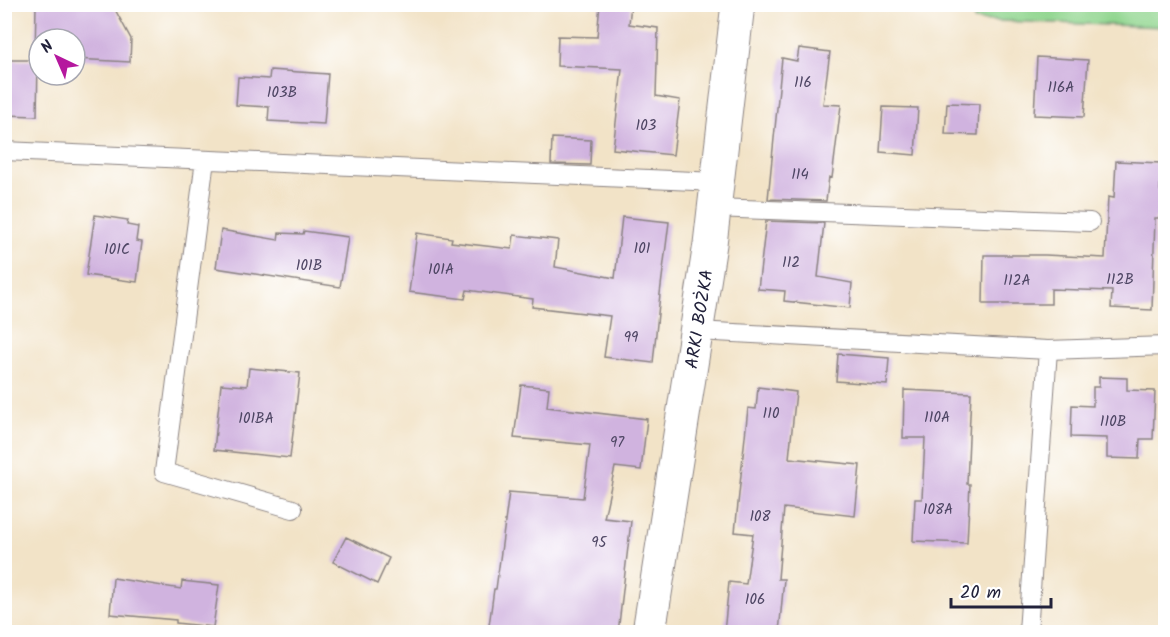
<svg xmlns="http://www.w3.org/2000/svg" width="1170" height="637" viewBox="0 0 1170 637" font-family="Kalam,sans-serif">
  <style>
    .green { fill: #90d58e; stroke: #597c64; stroke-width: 1.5 }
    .building { fill: #d0b3df }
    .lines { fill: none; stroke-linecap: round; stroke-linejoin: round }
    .service-casing { stroke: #8a8281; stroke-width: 20 }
    .minor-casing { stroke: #8a8281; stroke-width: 35 }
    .service { stroke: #fff; stroke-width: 18 }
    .minor { stroke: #fff; stroke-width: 33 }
    .labels { text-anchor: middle; stroke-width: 4.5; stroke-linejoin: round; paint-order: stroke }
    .number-label { font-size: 15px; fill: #4e4664 }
    .street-label { font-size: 18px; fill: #22223b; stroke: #fff }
  </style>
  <rect width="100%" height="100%" fill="#fff"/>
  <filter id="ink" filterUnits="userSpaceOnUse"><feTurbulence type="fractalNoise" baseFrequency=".0167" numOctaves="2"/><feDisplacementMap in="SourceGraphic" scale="12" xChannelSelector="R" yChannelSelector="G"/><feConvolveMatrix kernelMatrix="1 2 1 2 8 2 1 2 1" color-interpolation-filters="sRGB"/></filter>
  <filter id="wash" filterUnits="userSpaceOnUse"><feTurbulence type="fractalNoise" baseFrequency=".008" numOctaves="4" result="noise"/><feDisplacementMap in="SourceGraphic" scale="24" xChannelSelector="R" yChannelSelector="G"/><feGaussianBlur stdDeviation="1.35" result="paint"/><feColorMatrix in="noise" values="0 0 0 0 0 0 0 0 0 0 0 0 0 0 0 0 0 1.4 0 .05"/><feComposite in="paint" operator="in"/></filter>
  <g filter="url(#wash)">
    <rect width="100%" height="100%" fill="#f2e3c7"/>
    <!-- green -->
    <path class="green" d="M975,5H1165V27L974,20Z"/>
    <g id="blocks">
      <!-- building -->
      <path class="building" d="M36,4H112L131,39L130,62L75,59V39H39V58L35,57Z
        M600,4H631L629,24L658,28L656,96L680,100L673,155L613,149L622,69L557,66L558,36L597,37Z
        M799,48L830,52L823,104L841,105L832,178L829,177L826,201L768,199L782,58L797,61Z
        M1037,57L1088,60L1084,117L1034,115Z
        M4,60H38L37,116L4,115Z
        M270,70L328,74L324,124L268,121L269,107L236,105L238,77L269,79Z
        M947,103L979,104L978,135L945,134Z
        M883,107L918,108L915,155L880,152Z
        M552,138L591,140L590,165L551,164Z
        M1116,161L1161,163L1160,190L1166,191V218H1155L1152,310L1111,308L1112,291L1051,289V304H983L984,255H1045L1105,258L1108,197L1114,198Z
        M95,215L128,220L127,225L138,227L136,241L142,242L137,282L86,275Z
        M622,217L669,222L660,294L653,363L604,357L610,316L532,307L533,299L467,290L465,299L409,292L417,233L452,238L451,242L512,249L514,235L558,240L555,267L615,278Z
        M766,221L824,223L818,277L852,283L850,308L784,301L785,291L758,289Z
        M221,230L278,240L279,233L303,234L304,231L348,237L340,287L216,268Z
        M838,354L889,358L887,385L836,381Z
        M249,368L300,373L290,458L214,450L221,384L247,386Z
        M1099,377L1127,378V390L1155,391L1153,439H1140L1139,459L1107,458V438L1071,437L1072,405L1093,406V387H1099Z
        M521,385L549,388L547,407L647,419L641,470L615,467L604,518L631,521L618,633H488L494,589H496L509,492L583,498L590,445L514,438Z
        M758,387L796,392L789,458L860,465L855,516L784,508L778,579H784L779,633H724L729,582L746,584L753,534L735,532L748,408L756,409Z
        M904,390L971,393L967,484H970L967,543L913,541L915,499H922L925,438H903Z
        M346,537L389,558L377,584L333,562Z
        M113,578L181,589L182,581L219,585L213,627L176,623V620L110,614Z"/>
    </g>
  </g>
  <g filter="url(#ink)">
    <use href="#blocks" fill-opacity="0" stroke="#8a8281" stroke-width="1.5"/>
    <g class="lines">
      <!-- service casing -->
      <g class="service-casing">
        <path id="service" d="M4,151L717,182
          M205,160L164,472L293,509
          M714,208L1090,222
          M697,331L1048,350L1166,346
          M1028,632L1048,350"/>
      </g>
      <!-- minor casing -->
      <g class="minor-casing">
        <path id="minor" d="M649,632L710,244L738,4"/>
      </g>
      <!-- service -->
      <use href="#service" class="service"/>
      <!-- minor -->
      <use href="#minor" class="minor"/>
    </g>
  </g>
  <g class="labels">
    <!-- number labels -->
    <g class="number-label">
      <text x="803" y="87">116</text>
      <text x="1061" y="92">116A</text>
      <text x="282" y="97">103B</text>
      <text x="646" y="130">103</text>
      <text x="800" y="179">114</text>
      <text x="642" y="253">101</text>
      <text x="117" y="254">101C</text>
      <text x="791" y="267">112</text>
      <text x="309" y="270">101B</text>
      <text x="441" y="274">101A</text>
      <text x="1120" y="284">112B</text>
      <text x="1017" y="285">112A</text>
      <text x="631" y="342">99</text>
      <text x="771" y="418">110</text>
      <text x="937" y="422">110A</text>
      <text x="256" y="423">101BA</text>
      <text x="1113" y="426">110B</text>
      <text x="617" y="447">97</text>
      <text x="938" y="514">108A</text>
      <text x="760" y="521">108</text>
      <text x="599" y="547">95</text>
      <text x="755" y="604">106</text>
    </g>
    <!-- street labels -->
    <g class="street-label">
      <text transform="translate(699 319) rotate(-81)" y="6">ARKI BOŻKA</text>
    </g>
  </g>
  <!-- margin -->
  <rect width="1170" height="637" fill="none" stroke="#fff" stroke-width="24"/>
  <!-- north arrow -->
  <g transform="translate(57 57) rotate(316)"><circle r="28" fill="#ffffff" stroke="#a7a7b1" stroke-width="1.5"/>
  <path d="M0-4.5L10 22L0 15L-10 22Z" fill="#b5179e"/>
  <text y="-9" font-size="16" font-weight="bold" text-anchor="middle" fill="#22223b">N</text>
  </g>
  <!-- scale -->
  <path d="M951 598v9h100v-9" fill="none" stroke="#22223b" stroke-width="3"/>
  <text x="960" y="598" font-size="18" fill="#22223b" stroke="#ffffff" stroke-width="4.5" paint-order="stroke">20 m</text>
</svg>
